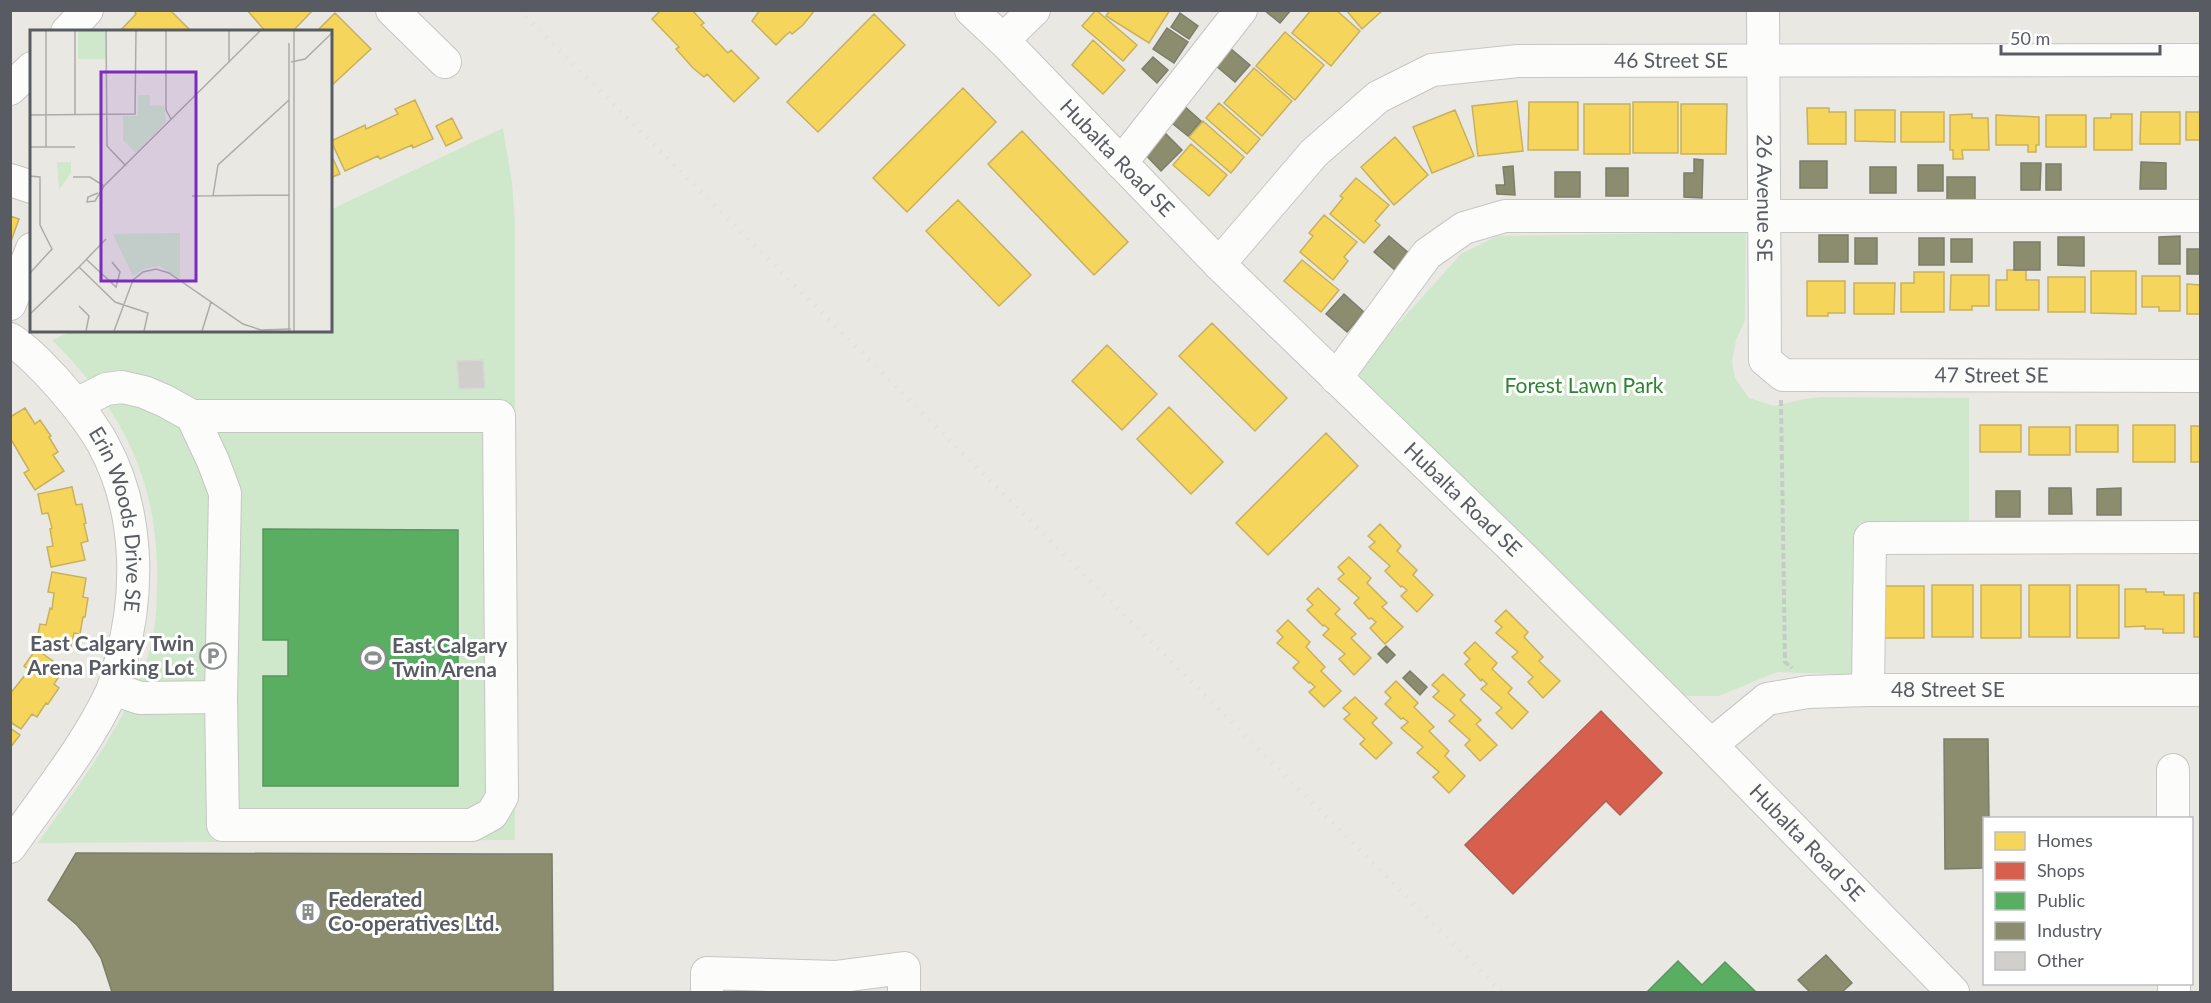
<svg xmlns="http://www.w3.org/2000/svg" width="2211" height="1003" viewBox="0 0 2211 1003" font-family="Lato,sans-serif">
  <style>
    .green { fill: #cfe8cb }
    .homes { fill: #f6d55c; stroke: #c7b15e; stroke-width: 1.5 }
    .shops { fill: #d6604d; stroke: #b05f53; stroke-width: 1.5 }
    .public { fill: #5aae61; stroke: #599561; stroke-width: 1.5 }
    .industry { fill: #8c8c6e; stroke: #7c7e6a; stroke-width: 1.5 }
    .building { fill: #d0cfcb; stroke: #d9d7d2; stroke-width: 1.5 }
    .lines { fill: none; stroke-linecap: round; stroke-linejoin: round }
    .minor-casing { stroke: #c6c6c5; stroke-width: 34 }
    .path { stroke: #c5ccc8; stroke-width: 4; stroke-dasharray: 6 3; stroke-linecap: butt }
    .minor { stroke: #fcfcfb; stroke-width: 32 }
    .rail { stroke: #e2e2e1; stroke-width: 4.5; stroke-dasharray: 1.5 8; stroke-linecap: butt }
    .labels { text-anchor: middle; stroke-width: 6; stroke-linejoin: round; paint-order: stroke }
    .street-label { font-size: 21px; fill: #585c62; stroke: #fff }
    .park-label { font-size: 21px; fill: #2d852f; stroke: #fff }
    .poi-label { font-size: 21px; font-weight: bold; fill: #585c62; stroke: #fff; text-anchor: start }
    .inset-road { fill: none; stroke: #acacab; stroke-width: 1.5 }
    .view { fill: #7b2cbf; fill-opacity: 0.15; stroke: #7b2cbf; stroke-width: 3 }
    .inset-edge { fill: none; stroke: #585c62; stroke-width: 3 }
  </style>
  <rect width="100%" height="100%" fill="#eae8e2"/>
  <!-- green -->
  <path class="green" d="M503,128L512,182L515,224V840L38,843C79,784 123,728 147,659C156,633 157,606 157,578C158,480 122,409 52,340L75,330H330V210Z
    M1746,232L1745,320L1736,340L1732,362L1735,378L1749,398L1774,406L1804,399L1821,397L1969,398V523H1859L1857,675L1777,672L1719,696H1685L1355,372L1461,254L1497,236Z"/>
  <!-- homes -->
  <path class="homes" d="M137,10H170L190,30L119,32L136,14L135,13Z
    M247,10H313L292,32H266Z
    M661,10H692L704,23L701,25L728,53L731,50L759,78L734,102L707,74L704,77L693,68L676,49L679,47L652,19Z
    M760,10H815L803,25L792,34L790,32L786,35L776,45L752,21Z
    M1096,10L1137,45L1123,61L1082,26Z
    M1110,10H1170L1149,43L1106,16Z
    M1311,10H1336L1360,31L1331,66L1292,33Z
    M1346,10H1383L1362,29Z
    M335,13L371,49L330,87V32L317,31Z
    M874,14L905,45L818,132L787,102Z
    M1285,32L1324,65L1295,100L1256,66Z
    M1093,40L1125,70L1103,94L1072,65Z
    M1254,68L1292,101L1262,136L1224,103Z
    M963,88L996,122L907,212L873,178Z
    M415,100L433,139L413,148L412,145L380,159L378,156L345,171L331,141L365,125L366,129L398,114L395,109Z
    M1517,101L1523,151L1478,156L1472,106Z
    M1529,102H1578V150H1528Z
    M1633,102H1678V153H1633Z
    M1219,103L1260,139L1247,154L1206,118Z
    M1584,104H1630V154H1584Z
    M1681,104H1727L1726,154H1681Z
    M1807,108H1829V112H1846V144H1808Z
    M1455,110L1474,156L1432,173L1413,127Z
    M1855,110H1895V142L1855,141Z
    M1901,112H1944V142H1901Z
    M2141,112H2180V144H2140Z
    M2186,112H2200V140H2186Z
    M1972,114V118H1988L1989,150H1962L1963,159H1953V150H1950V115Z
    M2111,114H2132V150H2094V118H2111Z
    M1996,115L2039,117V145H2036V152H2028V145H1996Z
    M2046,115H2086V147H2046Z
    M452,118L462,138L446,146L436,126Z
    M1203,121L1244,157L1231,173L1189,137Z
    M1022,131L1128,242L1094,275L988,164Z
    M1395,137L1428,175L1394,205L1361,167Z
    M1191,144L1227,175L1209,196L1173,165Z
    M330,152L340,174L330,178Z
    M1356,178L1389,205L1375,221L1380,225L1364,243L1330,214L1343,198L1340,196Z
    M958,200L1031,275L999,306L926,231Z
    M1324,215L1357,242L1344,257L1348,261L1333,280L1300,252L1313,236L1309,233Z
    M10,216L19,219L10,244Z
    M1302,260L1339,290L1321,312L1284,281Z
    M2007,270H2026V280H2039V310H1996V280H2007Z
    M2091,271H2136V314L2091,313Z
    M1914,272H1944V312H1901V283H1914Z
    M1951,275H1989V306H1972V310H1950Z
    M2142,276H2180V311H2159V307H2142Z
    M2048,277H2085V312H2048Z
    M1807,281H1845V313H1828V316H1807Z
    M1854,283H1895L1894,314H1854Z
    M2187,284L2200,285V314H2187Z
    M1212,323L1287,398L1255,431L1179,356Z
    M1107,345L1157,394L1122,430L1072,381Z
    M1169,407L1223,462L1191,494L1137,439Z
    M25,408L35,424L40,420L51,436L49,437L58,452L53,455L64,471L35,490L24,473L29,470L12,441L10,442V417Z
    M1980,425H2021V452H1980Z
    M2076,425H2118V452H2076Z
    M2133,425H2175V462H2133Z
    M2191,426H2200V462H2191Z
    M2029,427H2070V455H2029Z
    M1326,433L1358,466L1268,555L1236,523Z
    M72,487L76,505L82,504L86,523L84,524L88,541L81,543L85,560L51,567L47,547L53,546L50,529L52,528L48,513L42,514L38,494Z
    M1380,524L1401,546L1397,551L1417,570L1413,575L1433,595L1417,612L1401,596L1407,590L1402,586L1401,587L1385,571L1390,566L1369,547L1375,542L1368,536Z
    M1349,557L1371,578L1367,583L1387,603L1382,607L1403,627L1385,644L1370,628L1376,622L1371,618L1369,619L1354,603L1359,598L1338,579L1344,574L1338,567Z
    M52,572L86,578L83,597L88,598L85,617H83L80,634L74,633L70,651L36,645L40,624L46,625L50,608L52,609L54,593L48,592Z
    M1932,585H1973V637H1932Z
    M1981,585H2021V638H1981Z
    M2029,585H2070V637H2029Z
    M2077,585H2119V638H2077Z
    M1884,586H1924V638H1883Z
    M1318,588L1340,609L1335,614L1356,634L1351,638L1371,658L1354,675L1339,659L1345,654L1323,635L1329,629L1324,625L1323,626L1307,610L1313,605L1307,599Z
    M2125,589H2146V592H2164V595H2184V633H2163V629H2145V626L2125,627Z
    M2194,593H2200V637H2194Z
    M1506,610L1528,632L1524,637L1543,657L1539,661L1560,681L1543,698L1528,682L1533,677L1512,657L1518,652L1496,633L1502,627L1495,621Z
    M1288,620L1310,642L1306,647L1325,667L1321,671L1341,691L1324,707L1309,692L1315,687L1310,682L1309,683L1293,668L1299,662L1277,643L1283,637L1277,631Z
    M1475,642L1497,663L1492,669L1512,688L1508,693L1528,712L1512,729L1496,713L1502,708L1481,689L1487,684L1482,679L1481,681L1465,664L1470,659L1464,653Z
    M36,649L64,669L54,684L59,688L48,704L46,703L37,717L32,714L21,729L10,722V694L29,670L24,666Z
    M1443,674L1465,695L1460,700L1481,720L1476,724L1497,745L1480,761L1465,745L1470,740L1449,721L1455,715L1433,697L1439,691L1432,685Z
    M1396,681L1418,703L1414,707L1434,727L1429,731L1449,751L1445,756L1465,776L1449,793L1433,777L1439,772L1417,753L1423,747L1401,728L1408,722L1403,718L1401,719L1385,704L1391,698L1385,692Z
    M1355,697L1377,718L1372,723L1392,743L1376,759L1360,744L1365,739L1344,719L1350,714L1343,708Z
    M10,728L20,735L10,748Z"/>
  <!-- shops -->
  <path class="shops" d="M1601,711L1662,773L1620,815L1606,801L1513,894L1465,845Z"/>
  <!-- public -->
  <path class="public" d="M263,529L458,530V786H263V676H288V640H263Z
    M1678,961L1702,985L1725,962L1756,992H1647Z"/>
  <!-- industry -->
  <path class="industry" d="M1264,10H1291L1280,23Z
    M1180,13L1198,26L1189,39L1171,27Z
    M1167,28L1188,42L1174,63L1153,49Z
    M1230,48L1250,65L1235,82L1215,65Z
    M1153,57L1168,70L1157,83L1142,69Z
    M1182,104L1201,121L1188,136L1168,120Z
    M1162,130L1182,150L1161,171L1141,150Z
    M1694,159L1703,160L1702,198L1684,197V173H1694Z
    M1800,161H1827V188H1800Z
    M2141,162L2166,163V189H2140Z
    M2021,163H2041L2040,190H2021Z
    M2046,164H2061V190H2046Z
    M1918,165H1943V191H1918Z
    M1513,166L1515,195L1497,194L1496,185H1505L1503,167Z
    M1870,167H1896V193H1870Z
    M1606,168H1628V196H1606Z
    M1555,172H1580V197H1555Z
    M1947,177H1975V201H1947Z
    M1819,235H1848V262H1819Z
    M1389,236L1410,254L1396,271L1374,252Z
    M2180,236V264H2159V237Z
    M2058,237H2084V266L2058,265Z
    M1855,238H1877V264H1855Z
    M1919,238H1944V265H1919Z
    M1951,239H1972V262H1951Z
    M2014,242H2040V270H2014Z
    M2187,249H2200V274H2187Z
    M1344,294L1364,312L1347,332L1326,314Z
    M2049,488H2071L2072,514H2049Z
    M2121,488V515H2097V489Z
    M1996,491H2020V517H1996Z
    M1386,646L1395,655L1387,663L1378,654Z
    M1410,671L1427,687L1420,695L1403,678Z
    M1944,739H1988L1989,818H1984V868L1945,869Z
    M76,853L552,854L553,992H112L101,958L91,942L77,925L48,900Z
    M1826,955L1852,983L1842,992H1810L1798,980Z"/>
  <!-- building -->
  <path class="building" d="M483,360L485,388L459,389L457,361Z"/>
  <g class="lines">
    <!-- minor casing -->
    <g class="minor-casing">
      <g id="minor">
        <path d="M392,10L445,62"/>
        <path id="s1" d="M971,10L1003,40L1219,264L1519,554L1711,745L1953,992"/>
        <path id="s2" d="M1763,10L1765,360L1783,375L2200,376"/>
        <path d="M67,32L87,10"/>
        <path d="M1003,40L1034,10"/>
        <path d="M10,89L32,68"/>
        <path d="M1121,163L1241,10"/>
        <path d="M10,180L32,187"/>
        <path id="s3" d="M1219,264L1314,153L1378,97L1432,70L1518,61L2200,60"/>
        <path d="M10,304L32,249"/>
        <path id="s4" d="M10,339C27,350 41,365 54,379C72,399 90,420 103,444C139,510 140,590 121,660C118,670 116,681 112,691C86,747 45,796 10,847"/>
        <path d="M1336,378L1427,254L1464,228L1505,216H2200"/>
        <path d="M77,404L106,389L122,387L144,392L165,401L192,416L213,461L225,493L221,697L223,825H472L492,814L502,797L499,416H192"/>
        <path d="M113,689L140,698L221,697"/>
        <path d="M1868,690L1870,538L2200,537"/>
        <path id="s5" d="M1711,745L1767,699L1808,692L1868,690H2200"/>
        <path d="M2173,770V818"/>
        <path d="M2174,984V992"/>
        <path d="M707,992V973L835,977L904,968V992"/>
      </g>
    </g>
    <!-- path -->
    <path class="path" d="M1781,400L1785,662L1792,668"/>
    <!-- minor -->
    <use href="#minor" class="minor"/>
    <!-- rail -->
    <path class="rail" d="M519,10L1502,992"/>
  </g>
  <!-- icons -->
  <defs>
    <g id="parking-ring" transform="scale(1.35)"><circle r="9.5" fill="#fff" stroke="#8b8d8f" stroke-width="1.5"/><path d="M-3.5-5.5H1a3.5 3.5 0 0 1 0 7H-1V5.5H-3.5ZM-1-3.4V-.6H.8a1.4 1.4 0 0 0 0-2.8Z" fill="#8b8d8f"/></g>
    <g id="stadium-ring" transform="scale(1.35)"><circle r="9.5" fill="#fff" stroke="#8b8d8f" stroke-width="1.5"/><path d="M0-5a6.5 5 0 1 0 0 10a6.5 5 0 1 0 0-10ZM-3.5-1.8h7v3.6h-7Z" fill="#8b8d8f"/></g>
    <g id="building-ring" transform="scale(1.35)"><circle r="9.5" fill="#fff" stroke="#8b8d8f" stroke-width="1.5"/><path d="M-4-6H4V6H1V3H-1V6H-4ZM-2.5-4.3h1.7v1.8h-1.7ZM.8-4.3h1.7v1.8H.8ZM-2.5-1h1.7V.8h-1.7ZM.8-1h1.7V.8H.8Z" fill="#8b8d8f"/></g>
  </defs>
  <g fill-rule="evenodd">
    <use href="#parking-ring" x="213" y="656"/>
    <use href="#stadium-ring" x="373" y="658"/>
    <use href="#building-ring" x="308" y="912"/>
  </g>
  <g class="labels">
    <!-- street labels -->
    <g class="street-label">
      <text dy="7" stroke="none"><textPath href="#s3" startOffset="531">46 Street SE</textPath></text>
      <text dy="7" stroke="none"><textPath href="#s1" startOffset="208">Hubalta Road SE</textPath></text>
      <text dy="7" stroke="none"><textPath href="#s2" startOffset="188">26 Avenue SE</textPath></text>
      <text dy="7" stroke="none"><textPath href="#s2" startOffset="582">47 Street SE</textPath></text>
      <text dy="7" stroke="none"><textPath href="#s1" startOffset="694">Hubalta Road SE</textPath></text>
      <text dy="7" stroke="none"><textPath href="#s4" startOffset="219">Erin Woods Drive SE</textPath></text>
      <text dy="7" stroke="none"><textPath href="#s5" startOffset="254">48 Street SE</textPath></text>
      <text dy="7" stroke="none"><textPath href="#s1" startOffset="1180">Hubalta Road SE</textPath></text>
    </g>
    <!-- park labels -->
    <g class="park-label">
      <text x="1584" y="393">Forest Lawn Park</text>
    </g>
    <!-- poi labels -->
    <g class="poi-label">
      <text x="194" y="651" text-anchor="end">East Calgary Twin<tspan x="194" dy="24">Arena Parking Lot</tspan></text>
      <text x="392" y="653">East Calgary<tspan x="392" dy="24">Twin Arena</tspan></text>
      <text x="328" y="907">Federated<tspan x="328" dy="24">Co-operatives Ltd.</tspan></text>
    </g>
  </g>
  <!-- overview -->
  <g transform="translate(30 30)">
    <rect width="302" height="302" fill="#eae8e2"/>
    <path d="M48,0H75V29H48ZM108,65H120V75L134,76L136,92L106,123L93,110V86H108ZM27,132H41V143L29,160ZM150,203V248L129,236L114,239L103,246L83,204Z" fill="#cfe8cb"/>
    <path class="inset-road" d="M16,0V117M45,0V85M76,0L77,116L96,136M136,0V80L141,89M264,0V301M261,32L275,29L302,3M199,33V0M0,85L105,84L106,0M0,117H45M0,146L10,147V195L22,219L0,243M43,147H60L74,156M68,163L58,167L57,172L65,171L74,156L231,0M162,166L259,165M183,166L188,135L259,70M57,230L86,257L90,242L82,232M49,237L76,209M49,276L59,286L56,301M0,284L49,237L85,272L118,283L114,301M84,301L103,250L113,242L126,239L139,243L213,294L231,300L261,299M172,301L181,272M259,301V13"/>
    <path class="view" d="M71,42H166V251H71Z"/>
    <rect width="302" height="302" class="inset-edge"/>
  </g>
  <!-- border -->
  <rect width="2211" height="1003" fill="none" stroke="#585c62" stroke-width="24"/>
  <!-- legend -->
  <rect x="1983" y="817" width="210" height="168" fill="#ffffff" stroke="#bcbec0" stroke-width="1.5"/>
  <rect x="1995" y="832" width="30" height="18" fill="#f6d55c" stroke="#bcbec0" stroke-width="1.5"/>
  <text x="2037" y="847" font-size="18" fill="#585c62">Homes</text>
  <rect x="1995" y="862" width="30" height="18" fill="#d6604d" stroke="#bcbec0" stroke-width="1.5"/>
  <text x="2037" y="877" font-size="18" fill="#585c62">Shops</text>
  <rect x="1995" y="892" width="30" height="18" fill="#5aae61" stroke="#bcbec0" stroke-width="1.5"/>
  <text x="2037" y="907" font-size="18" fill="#585c62">Public</text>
  <rect x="1995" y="922" width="30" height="18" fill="#8c8c6e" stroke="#bcbec0" stroke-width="1.5"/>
  <text x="2037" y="937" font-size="18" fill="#585c62">Industry</text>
  <rect x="1995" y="952" width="30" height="18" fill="#d0cfcb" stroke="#bcbec0" stroke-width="1.5"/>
  <text x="2037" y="967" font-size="18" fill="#585c62">Other</text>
  <!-- scale -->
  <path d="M2001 45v9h159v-9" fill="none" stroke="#585c62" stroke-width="3"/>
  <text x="2010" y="45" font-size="18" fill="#585c62" stroke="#ffffff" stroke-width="4.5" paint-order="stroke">50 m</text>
</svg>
